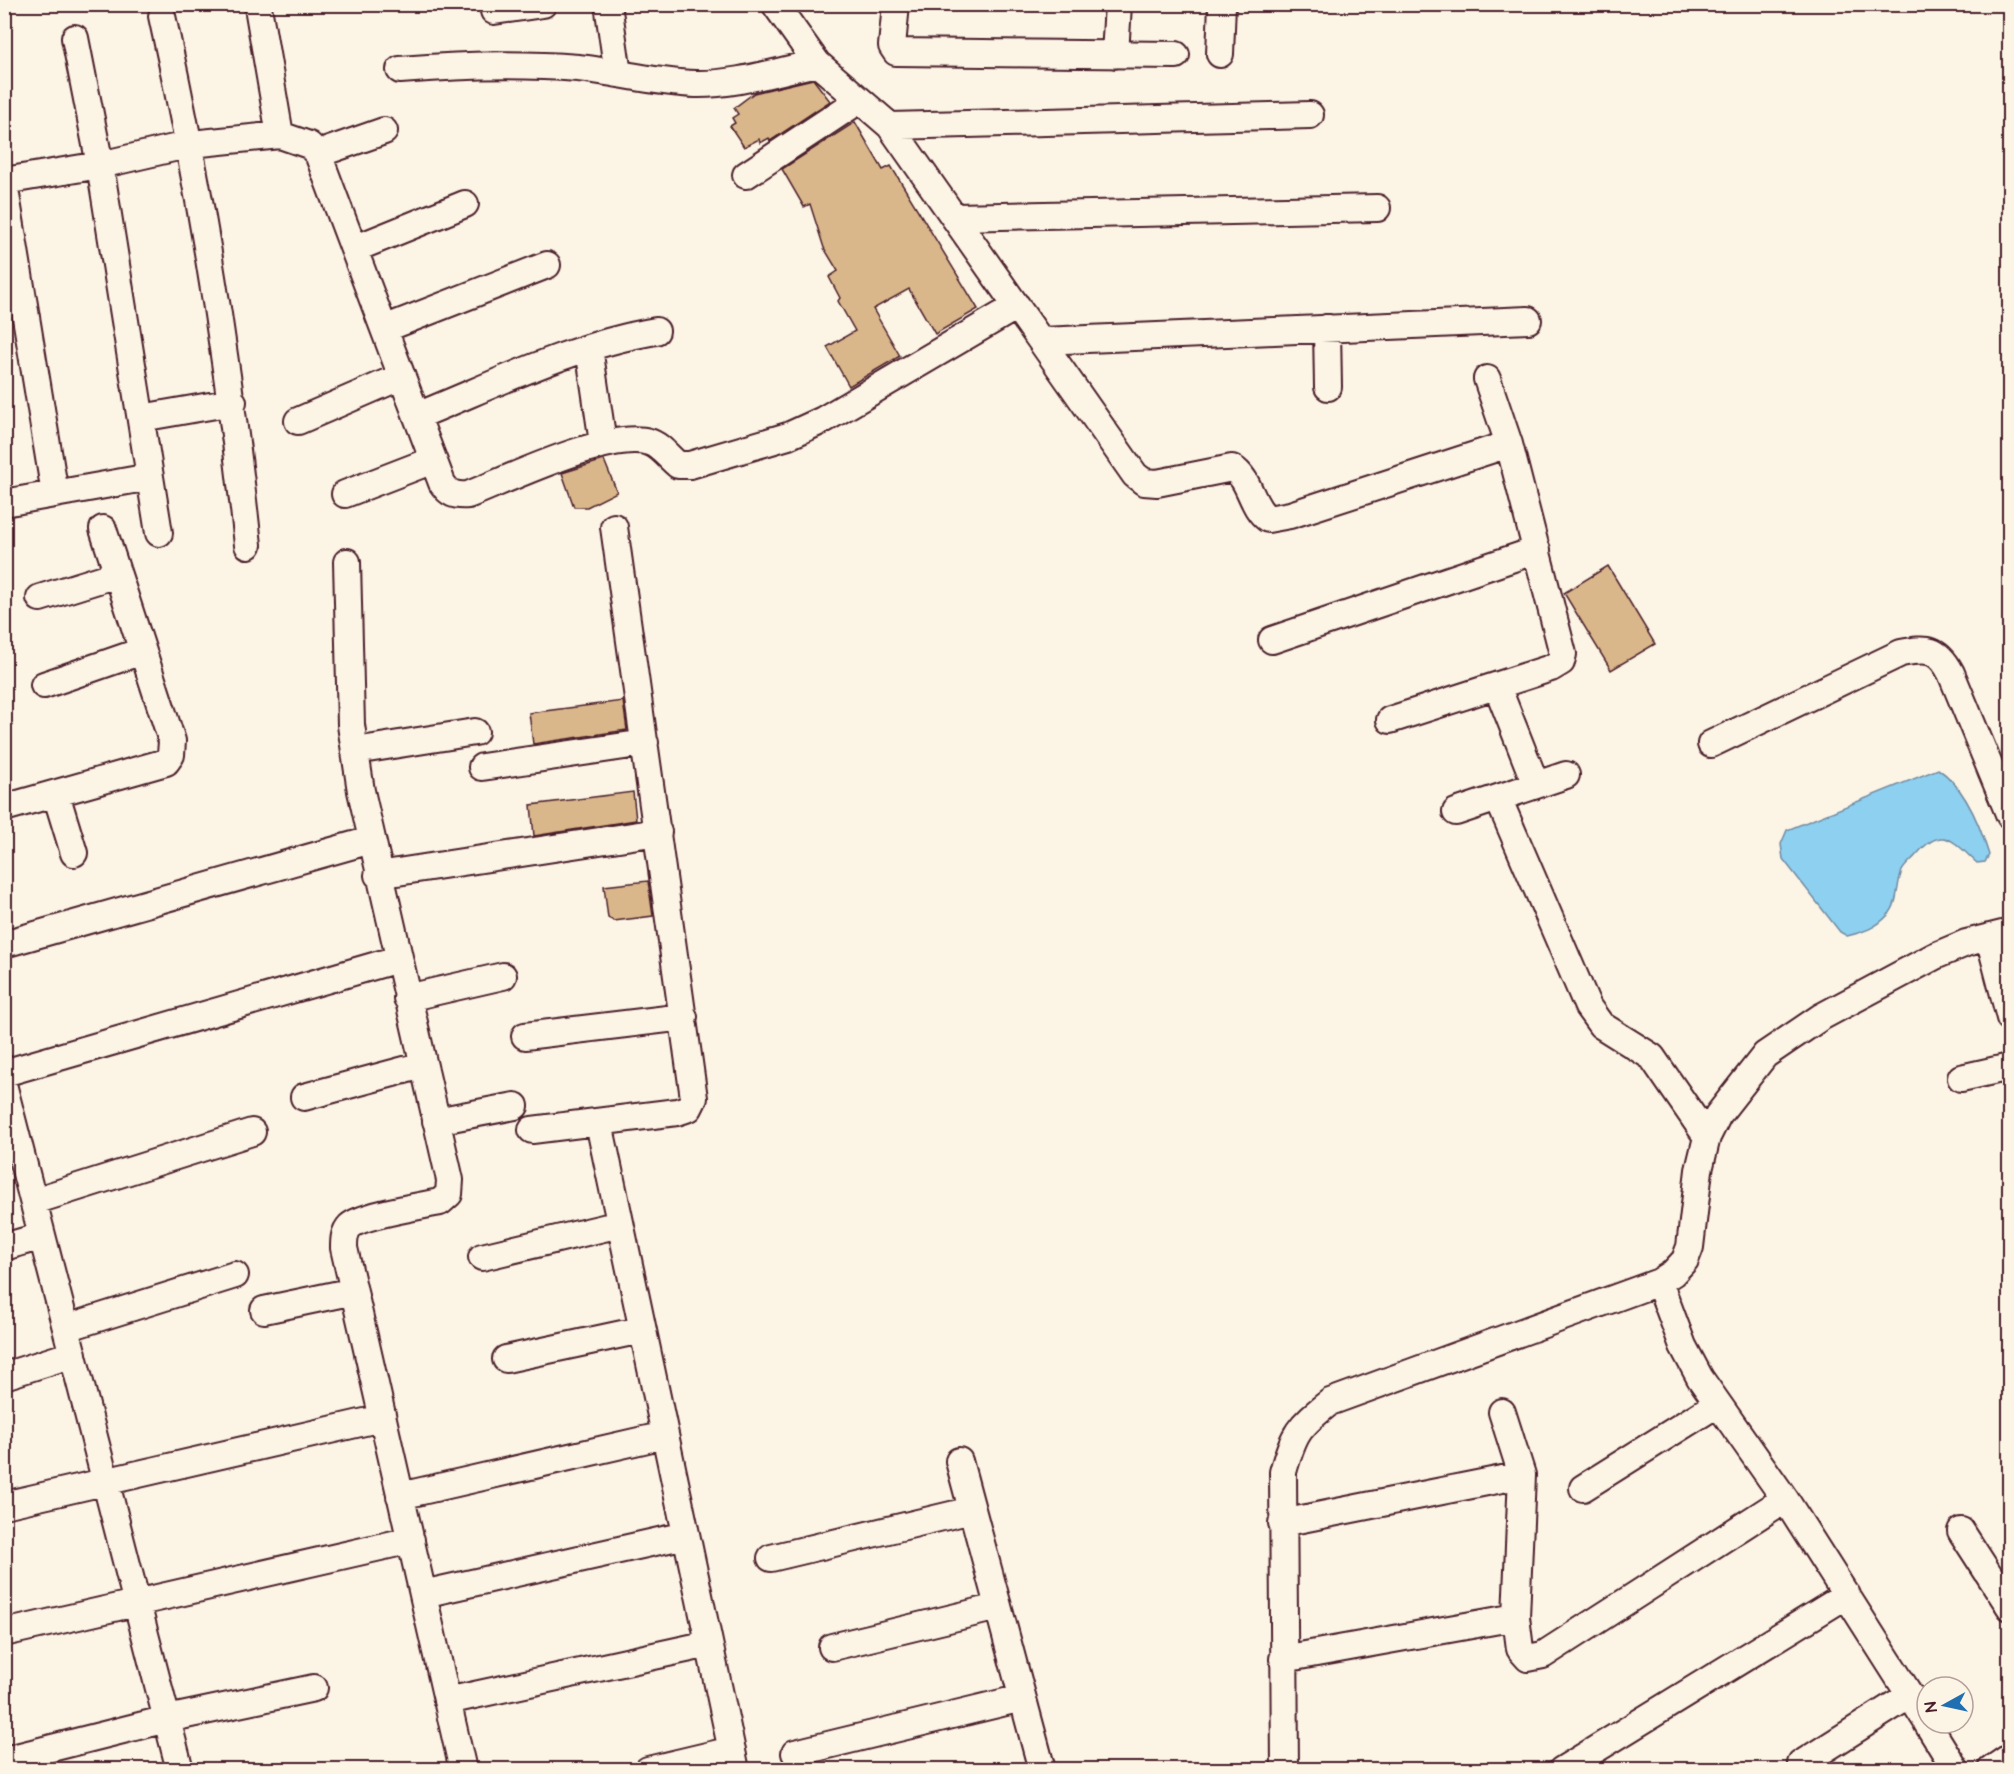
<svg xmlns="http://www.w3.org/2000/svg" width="2014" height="1774" viewBox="0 0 2014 1774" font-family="'Architects Daughter',sans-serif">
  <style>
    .water { fill: #8dd0ef; stroke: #7289a1; stroke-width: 1.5 }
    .building { fill: #d9b78b; stroke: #4a1f2b; stroke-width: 1.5 }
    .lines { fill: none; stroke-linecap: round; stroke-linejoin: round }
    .minor-casing { stroke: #4a1f2b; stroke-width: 30 }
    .minor { stroke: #fcf5e5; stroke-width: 26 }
  </style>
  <rect width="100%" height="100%" fill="#fcf5e5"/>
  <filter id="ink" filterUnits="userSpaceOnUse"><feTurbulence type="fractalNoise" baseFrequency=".0167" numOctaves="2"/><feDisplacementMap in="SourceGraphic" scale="12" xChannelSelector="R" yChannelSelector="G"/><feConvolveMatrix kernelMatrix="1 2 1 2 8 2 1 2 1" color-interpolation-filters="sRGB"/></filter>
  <g filter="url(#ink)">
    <!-- water -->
    <path class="water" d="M1938,769C1964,786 1980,825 1989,855L1985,862L1977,863C1954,842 1943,824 1918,853C1913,859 1905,865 1902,871C1896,885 1899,904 1888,915C1876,928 1864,932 1847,936L1840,932L1783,859L1781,844L1787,830Z"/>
    <!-- building -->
    <path class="building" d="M813,79L830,101L770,141L769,138L760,143L759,139L744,147L730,126L735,123L732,118L738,114L734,108L754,93Z
      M855,122L883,170L891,166L978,309L935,334L909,289L873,309L900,356L849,386L827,347L855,331L838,301L840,298L829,277L838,271L824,248L810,204L804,207L782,169Z
      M604,460L617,492L587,507H574L562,473Z
      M1608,566L1655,644L1611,670L1564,593Z
      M623,701L627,730L533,744L529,713Z
      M633,792L636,820L534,836L531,805Z
      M648,881L653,916L614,921L608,918L604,886Z"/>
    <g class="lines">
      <!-- minor casing -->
      <g class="minor-casing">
        <path id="minor" d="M608,4L618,74
          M775,4L817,63L890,126L1135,475L1144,482L1157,483L1232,468C1251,479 1250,506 1268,519L1290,515L1509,444
          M896,4L892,46L896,52L1176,55
          M258,7L280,135
          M494,11L543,4
          M162,16C201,191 229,367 248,545
          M75,38L100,165L159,533
          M1220,54L1222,4
          M1115,55L1118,4
          M400,70C460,65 518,63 578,68C617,72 656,83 695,84C735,85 777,71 817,63
          M890,126L1310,115
          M318,154L384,131
          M746,175L858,101
          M4,181L100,165L191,144L280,135L309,145L318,154L442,483C449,494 455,496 468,495C509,479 609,430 649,442C660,445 668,457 678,465H690L788,436L823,420L1017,306
          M4,183L55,494
          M955,217L1377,208
          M354,249L465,204
          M1327,328L1328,387
          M384,329L547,265
          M1041,341L1528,320
          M589,348L603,443
          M417,416C494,385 573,345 656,331
          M141,418L233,402
          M298,421L402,376
          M345,494L433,460
          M4,503L150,477
          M347,562L351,725L361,791L450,1180L449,1194L440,1202C421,1206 362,1215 350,1226C344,1232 344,1241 344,1248L463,1770
          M40,598L117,574
          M1272,640L1537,550
          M44,685L142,651
          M1497,686L1536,785
          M1390,720L1551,668L1561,662L1563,654L1509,444L1487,379
          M1711,744L1901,653C1927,648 1938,648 1951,673L2010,816
          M355,751L475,732
          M482,767L645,743
          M56,794L74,853
          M1498,798L1588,1007L1601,1025L1652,1057L1707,1137
          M4,808L166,762L171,755L172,741L103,529
          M1456,812L1566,775
          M378,875L658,832
          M1989,937L2010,1018
          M4,944L371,840
          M407,998L503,976
          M525,1036L684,1017
          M4,1073L398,959
          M1961,1078L2010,1067
          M4,1088L180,1770
          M304,1097L423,1065
          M436,1121L515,1106
          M599,1123L736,1770
          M532,1130L677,1112L689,1108L694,1098L614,527
          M34,1201L252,1132
          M4,1247L42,1236
          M482,1257L620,1224
          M1659,1282L1683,1346L1700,1378L1785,1499L1927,1722
          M264,1310L354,1291
          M66,1328L235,1275
          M506,1359L641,1330
          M4,1376L73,1354
          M1502,1412L1522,1475L1516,1617L1520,1649L1528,1658L1543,1655L1785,1499
          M959,1461L1042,1770
          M1583,1488L1717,1404
          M400,1496L665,1435
          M4,1505L382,1418
          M1282,1523L1522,1475
          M1961,1531L2010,1607
          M771,1558L972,1510
          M423,1594L686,1535
          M4,1633L411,1540
          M832,1647L998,1607
          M1283,1659L1516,1617
          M447,1701L709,1644
          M1927,1723L1956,1770
          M795,1753L1022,1698
          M4,1760L167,1719L314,1688
          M1801,1764L1910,1695
          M648,1770L732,1750
          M1285,1770L1283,1472C1294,1433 1298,1427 1330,1402L1659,1282L1673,1273L1685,1260L1690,1247L1699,1170L1707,1137L1718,1115L1765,1055L1821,1017L1935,956L1966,943L2010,932
          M1562,1770L1847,1595
          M1991,1770L2010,1757"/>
      </g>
      <!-- minor -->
      <use href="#minor" class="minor"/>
    </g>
  </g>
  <!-- margin -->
  <rect width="2014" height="1774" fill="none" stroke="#fcf5e5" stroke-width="24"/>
  <rect x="12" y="12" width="1990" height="1750" fill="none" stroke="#4a1f2b" stroke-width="2" filter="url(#ink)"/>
  <!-- north arrow -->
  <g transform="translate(1945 1705) rotate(262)"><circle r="28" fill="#fcf5e5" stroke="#b59f9b" stroke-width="1.5"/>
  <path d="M0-4.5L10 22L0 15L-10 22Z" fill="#1f6fb2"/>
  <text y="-9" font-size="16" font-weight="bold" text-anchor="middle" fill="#4a1f2b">N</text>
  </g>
</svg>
